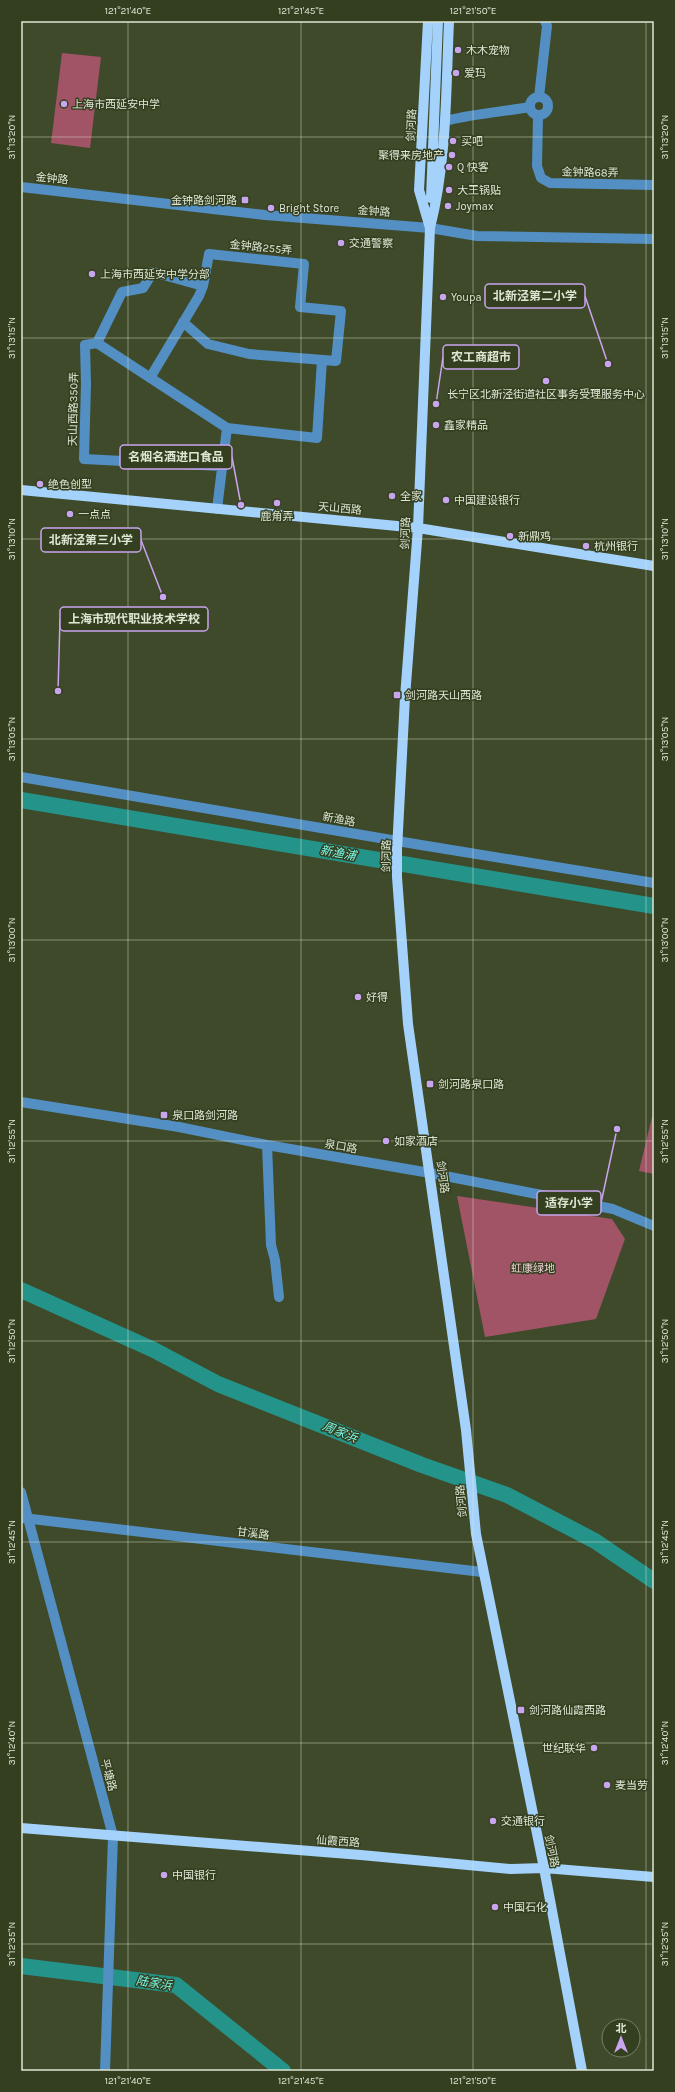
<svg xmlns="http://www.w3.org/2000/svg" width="675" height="2092" viewBox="0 0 675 2092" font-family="Karla,'Noto Sans SC',sans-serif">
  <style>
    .green { fill: #a05466 }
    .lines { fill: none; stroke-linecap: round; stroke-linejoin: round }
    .river { stroke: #24948a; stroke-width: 16 }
    .minor { stroke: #538fc2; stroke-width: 10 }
    .major { stroke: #a4d2fb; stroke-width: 10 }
    .ticks { fill: none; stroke: #dee6d4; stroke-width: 1; stroke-opacity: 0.45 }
    .poi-dot { fill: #c8a5ee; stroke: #343f20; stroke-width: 1.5 }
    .labels { text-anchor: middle; stroke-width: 3; stroke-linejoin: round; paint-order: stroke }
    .poi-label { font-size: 11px; fill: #dee6d4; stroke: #343f20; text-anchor: start }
    .street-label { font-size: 11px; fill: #dee6d4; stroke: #343f20 }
    .park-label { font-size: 11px; fill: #eecdd3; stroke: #343f20 }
    .water-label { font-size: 12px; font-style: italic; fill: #7bfaec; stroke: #343f20 }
    .leader { fill: none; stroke: #c8a5ee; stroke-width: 1.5 }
    .callout-dot { fill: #c8a5ee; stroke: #343f20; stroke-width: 1.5 }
    .callout { fill: #343f20; stroke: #c8a5ee; stroke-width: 1.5 }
    .callout-label { font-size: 12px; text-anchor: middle; font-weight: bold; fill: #dee6d4 }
    .neatline { fill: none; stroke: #dee6d4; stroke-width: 1.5 }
    .ticks-label { font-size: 10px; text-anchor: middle; fill: #dee6d4 }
  </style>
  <rect width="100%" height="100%" fill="#3e4a2a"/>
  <!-- green -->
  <path class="green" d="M62,53L101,57L90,148L51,143Z
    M652,1117H654V1174L639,1171Z
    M457,1196L612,1219L625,1239L596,1319L485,1337Z"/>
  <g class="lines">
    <!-- river -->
    <path class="river" d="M21,800L654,906
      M21,1290L154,1350L218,1384L422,1465L507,1495L595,1541L654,1581
      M21,1966L176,1985L283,2071"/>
    <!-- minor -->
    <path class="minor" d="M530 106a9 9 0 1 1 18 0a9 9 0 1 1-18 0Z
      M539,97L547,26L545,21
      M538,116L537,166L541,178L550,183L654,185
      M445,121C472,114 501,112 530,107
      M21,187L265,215L430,228L477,236L654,239
      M97,343L122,292L143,288L153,272L203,286
      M150,378L199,296L203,286L209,254L304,264L300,307L341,311L336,361L249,354L208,344L183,322
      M221,466L84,459L86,384L85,345L97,343L227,428L317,438L322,360
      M217,509L227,428
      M21,777L421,845L654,883
      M21,1102L179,1127L267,1145L430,1173L613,1209L654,1226
      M267,1145L271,1245L275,1260L279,1297
      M21,1492L113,1836L105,2071
      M23,1518L482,1572"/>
    <!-- major -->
    <path class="major" d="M428,21L419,190L430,228
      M449,21C446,90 447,161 430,228L418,528L405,697L397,850V877L408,1024L466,1430L476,1534L544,1868L582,2071
      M431,198L438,21
      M21,490L418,528L654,566
      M21,1828L361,1855L511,1869L544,1868L654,1877"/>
  </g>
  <!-- ticks -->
  <path class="ticks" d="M128,21V2071M301,21V2071M473,21V2071M646,21V2071M21,137H654M21,338H654M21,539H654M21,739H654M21,940H654M21,1141H654M21,1341H654M21,1542H654M21,1743H654M21,1944H654"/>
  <!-- markers -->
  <g class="poi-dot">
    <circle cx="458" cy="50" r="4"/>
    <circle cx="456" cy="73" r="4"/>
    <circle cx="64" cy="104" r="4"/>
    <circle cx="453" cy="141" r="4"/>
    <circle cx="452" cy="155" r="4"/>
    <circle cx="449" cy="167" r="4"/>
    <circle cx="449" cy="190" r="4"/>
    <rect x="241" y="196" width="8" height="8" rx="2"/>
    <circle cx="448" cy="206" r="4"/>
    <circle cx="271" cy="208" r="4"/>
    <circle cx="341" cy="243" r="4"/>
    <circle cx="92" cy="274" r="4"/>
    <circle cx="443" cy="297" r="4"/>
    <circle cx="546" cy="381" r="4"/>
    <circle cx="436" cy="425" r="4"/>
    <circle cx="40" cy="484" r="4"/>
    <circle cx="392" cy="496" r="4"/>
    <circle cx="446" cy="500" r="4"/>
    <circle cx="277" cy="503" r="4"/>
    <circle cx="70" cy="514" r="4"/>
    <circle cx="510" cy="536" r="4"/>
    <circle cx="586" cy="546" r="4"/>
    <rect x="393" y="691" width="8" height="8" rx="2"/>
    <circle cx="358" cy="997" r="4"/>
    <rect x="426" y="1080" width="8" height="8" rx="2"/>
    <rect x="160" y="1111" width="8" height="8" rx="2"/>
    <circle cx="386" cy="1141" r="4"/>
    <rect x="517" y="1706" width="8" height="8" rx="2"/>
    <circle cx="594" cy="1748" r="4"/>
    <circle cx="607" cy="1785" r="4"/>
    <circle cx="493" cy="1821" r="4"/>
    <circle cx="164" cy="1875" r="4"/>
    <circle cx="495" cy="1907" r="4"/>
  </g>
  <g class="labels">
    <!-- poi labels -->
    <g class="poi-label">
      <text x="466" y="54">木木宠物</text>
      <text x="464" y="77">爱玛</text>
      <text x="72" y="108">上海市西延安中学</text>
      <text x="461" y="145">买吧</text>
      <text x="444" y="159" text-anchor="end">聚得来房地产</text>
      <text x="457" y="171">Q 快客</text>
      <text x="457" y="194">大王锅贴</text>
      <text x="237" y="204" text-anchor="end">金钟路剑河路</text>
      <text x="456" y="210">Joymax</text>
      <text x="279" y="212">Bright Store</text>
      <text x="349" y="247">交通警察</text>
      <text x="100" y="278">上海市西延安中学分部</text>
      <text x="451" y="301">Youpa</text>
      <text x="546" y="398" text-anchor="middle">长宁区北新泾街道社区事务受理服务中心</text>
      <text x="444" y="429">鑫家精品</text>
      <text x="48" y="488">绝色创型</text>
      <text x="400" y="500">全家</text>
      <text x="454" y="504">中国建设银行</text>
      <text x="78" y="518">一点点</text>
      <text x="277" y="520" text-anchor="middle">鹿角弄</text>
      <text x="518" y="540">新鼎鸡</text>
      <text x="594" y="550">杭州银行</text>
      <text x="405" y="699">剑河路天山西路</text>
      <text x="366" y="1001">好得</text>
      <text x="438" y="1088">剑河路泉口路</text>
      <text x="172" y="1119">泉口路剑河路</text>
      <text x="394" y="1145">如家酒店</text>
      <text x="529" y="1714">剑河路仙霞西路</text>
      <text x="586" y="1752" text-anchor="end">世纪联华</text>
      <text x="615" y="1789">麦当劳</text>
      <text x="501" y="1825">交通银行</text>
      <text x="172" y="1879">中国银行</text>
      <text x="503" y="1911">中国石化</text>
    </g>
    <!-- street labels -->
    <g class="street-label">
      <text transform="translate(411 125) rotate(-87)" y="4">剑河路</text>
      <text transform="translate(590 172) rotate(1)" y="4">金钟路68弄</text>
      <text transform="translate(52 178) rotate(6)" y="4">金钟路</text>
      <text transform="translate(374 211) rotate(4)" y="4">金钟路</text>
      <text transform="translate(261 247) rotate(6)" y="4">金钟路255弄</text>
      <text transform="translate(73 409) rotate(-89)" y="4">天山西路350弄</text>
      <text transform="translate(340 508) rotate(5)" y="4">天山西路</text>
      <text transform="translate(405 533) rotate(-88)" y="4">剑河路</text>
      <text transform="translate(339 819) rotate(10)" y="4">新渔路</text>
      <text transform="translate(386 856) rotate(-89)" y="4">剑河路</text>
      <text transform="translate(341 1146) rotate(10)" y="4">泉口路</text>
      <text transform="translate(443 1177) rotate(82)" y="4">剑河路</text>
      <text transform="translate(461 1501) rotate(-95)" y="4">剑河路</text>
      <text transform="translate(253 1533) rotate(7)" y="4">甘溪路</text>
      <text transform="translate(109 1775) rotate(75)" y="4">平塘路</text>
      <text transform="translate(338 1841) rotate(4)" y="4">仙霞西路</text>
      <text transform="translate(552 1851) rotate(78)" y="4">剑河路</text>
    </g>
    <!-- park labels -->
    <g class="park-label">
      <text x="533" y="1272">虹康绿地</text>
    </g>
    <!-- water labels -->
    <g class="water-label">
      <text transform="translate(338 853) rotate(10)" y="4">新渔浦</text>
      <text transform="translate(340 1432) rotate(22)" y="4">周家浜</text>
      <text transform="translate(154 1983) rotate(9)" y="4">陆家浜</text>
    </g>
  </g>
  <!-- callouts -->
  <path class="leader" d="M608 364L585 296M436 404L443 357M241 505L232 457M163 597L141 540M58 691L60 619M617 1129L601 1203"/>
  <g class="callout-dot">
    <circle cx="608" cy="364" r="4"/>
    <circle cx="436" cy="404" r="4"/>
    <circle cx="241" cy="505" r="4"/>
    <circle cx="163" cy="597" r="4"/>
    <circle cx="58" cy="691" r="4"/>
    <circle cx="617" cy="1129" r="4"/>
  </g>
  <g class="callout">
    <rect x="485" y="284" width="100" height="24" rx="4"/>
    <rect x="443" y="345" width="76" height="24" rx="4"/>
    <rect x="120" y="445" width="112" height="24" rx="4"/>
    <rect x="41" y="528" width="100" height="24" rx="4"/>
    <rect x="60" y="607" width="148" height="24" rx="4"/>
    <rect x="537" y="1191" width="64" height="24" rx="4"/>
  </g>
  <g class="callout-label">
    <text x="535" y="300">北新泾第二小学</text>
    <text x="481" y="361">农工商超市</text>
    <text x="176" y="461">名烟名酒进口食品</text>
    <text x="91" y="544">北新泾第三小学</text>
    <text x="134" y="623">上海市现代职业技术学校</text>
    <text x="569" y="1207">适存小学</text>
  </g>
  <!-- border -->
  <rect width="675" height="2092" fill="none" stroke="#343f20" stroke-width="44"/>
  <!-- north arrow -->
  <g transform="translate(621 2038)"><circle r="19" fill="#343f20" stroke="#788268"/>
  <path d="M0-3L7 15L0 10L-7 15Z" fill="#c8a5ee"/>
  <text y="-6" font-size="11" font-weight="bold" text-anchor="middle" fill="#dee6d4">北</text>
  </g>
  <rect x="22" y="22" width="631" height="2048" class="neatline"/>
  <g class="ticks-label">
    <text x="128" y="14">121°21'40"E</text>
    <text x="301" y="14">121°21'45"E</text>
    <text x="473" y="14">121°21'50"E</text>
    <text transform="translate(11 137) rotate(-90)" y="4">31°13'20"N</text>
    <text transform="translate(664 137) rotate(-90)" y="4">31°13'20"N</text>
    <text transform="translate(11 338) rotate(-90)" y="4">31°13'15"N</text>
    <text transform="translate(664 338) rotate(-90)" y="4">31°13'15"N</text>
    <text transform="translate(11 539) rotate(-90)" y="4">31°13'10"N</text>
    <text transform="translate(664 539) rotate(-90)" y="4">31°13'10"N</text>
    <text transform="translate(11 739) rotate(-90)" y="4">31°13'05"N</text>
    <text transform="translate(664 739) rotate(-90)" y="4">31°13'05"N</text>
    <text transform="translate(11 940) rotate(-90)" y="4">31°13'00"N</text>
    <text transform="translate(664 940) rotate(-90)" y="4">31°13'00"N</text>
    <text transform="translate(11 1141) rotate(-90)" y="4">31°12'55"N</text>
    <text transform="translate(664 1141) rotate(-90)" y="4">31°12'55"N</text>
    <text transform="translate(11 1341) rotate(-90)" y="4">31°12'50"N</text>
    <text transform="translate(664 1341) rotate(-90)" y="4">31°12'50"N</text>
    <text transform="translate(11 1542) rotate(-90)" y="4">31°12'45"N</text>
    <text transform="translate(664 1542) rotate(-90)" y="4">31°12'45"N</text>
    <text transform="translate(11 1743) rotate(-90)" y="4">31°12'40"N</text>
    <text transform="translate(664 1743) rotate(-90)" y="4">31°12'40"N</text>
    <text transform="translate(11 1944) rotate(-90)" y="4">31°12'35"N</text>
    <text transform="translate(664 1944) rotate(-90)" y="4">31°12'35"N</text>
    <text x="128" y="2084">121°21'40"E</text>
    <text x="301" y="2084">121°21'45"E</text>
    <text x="473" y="2084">121°21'50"E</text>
  </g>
</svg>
